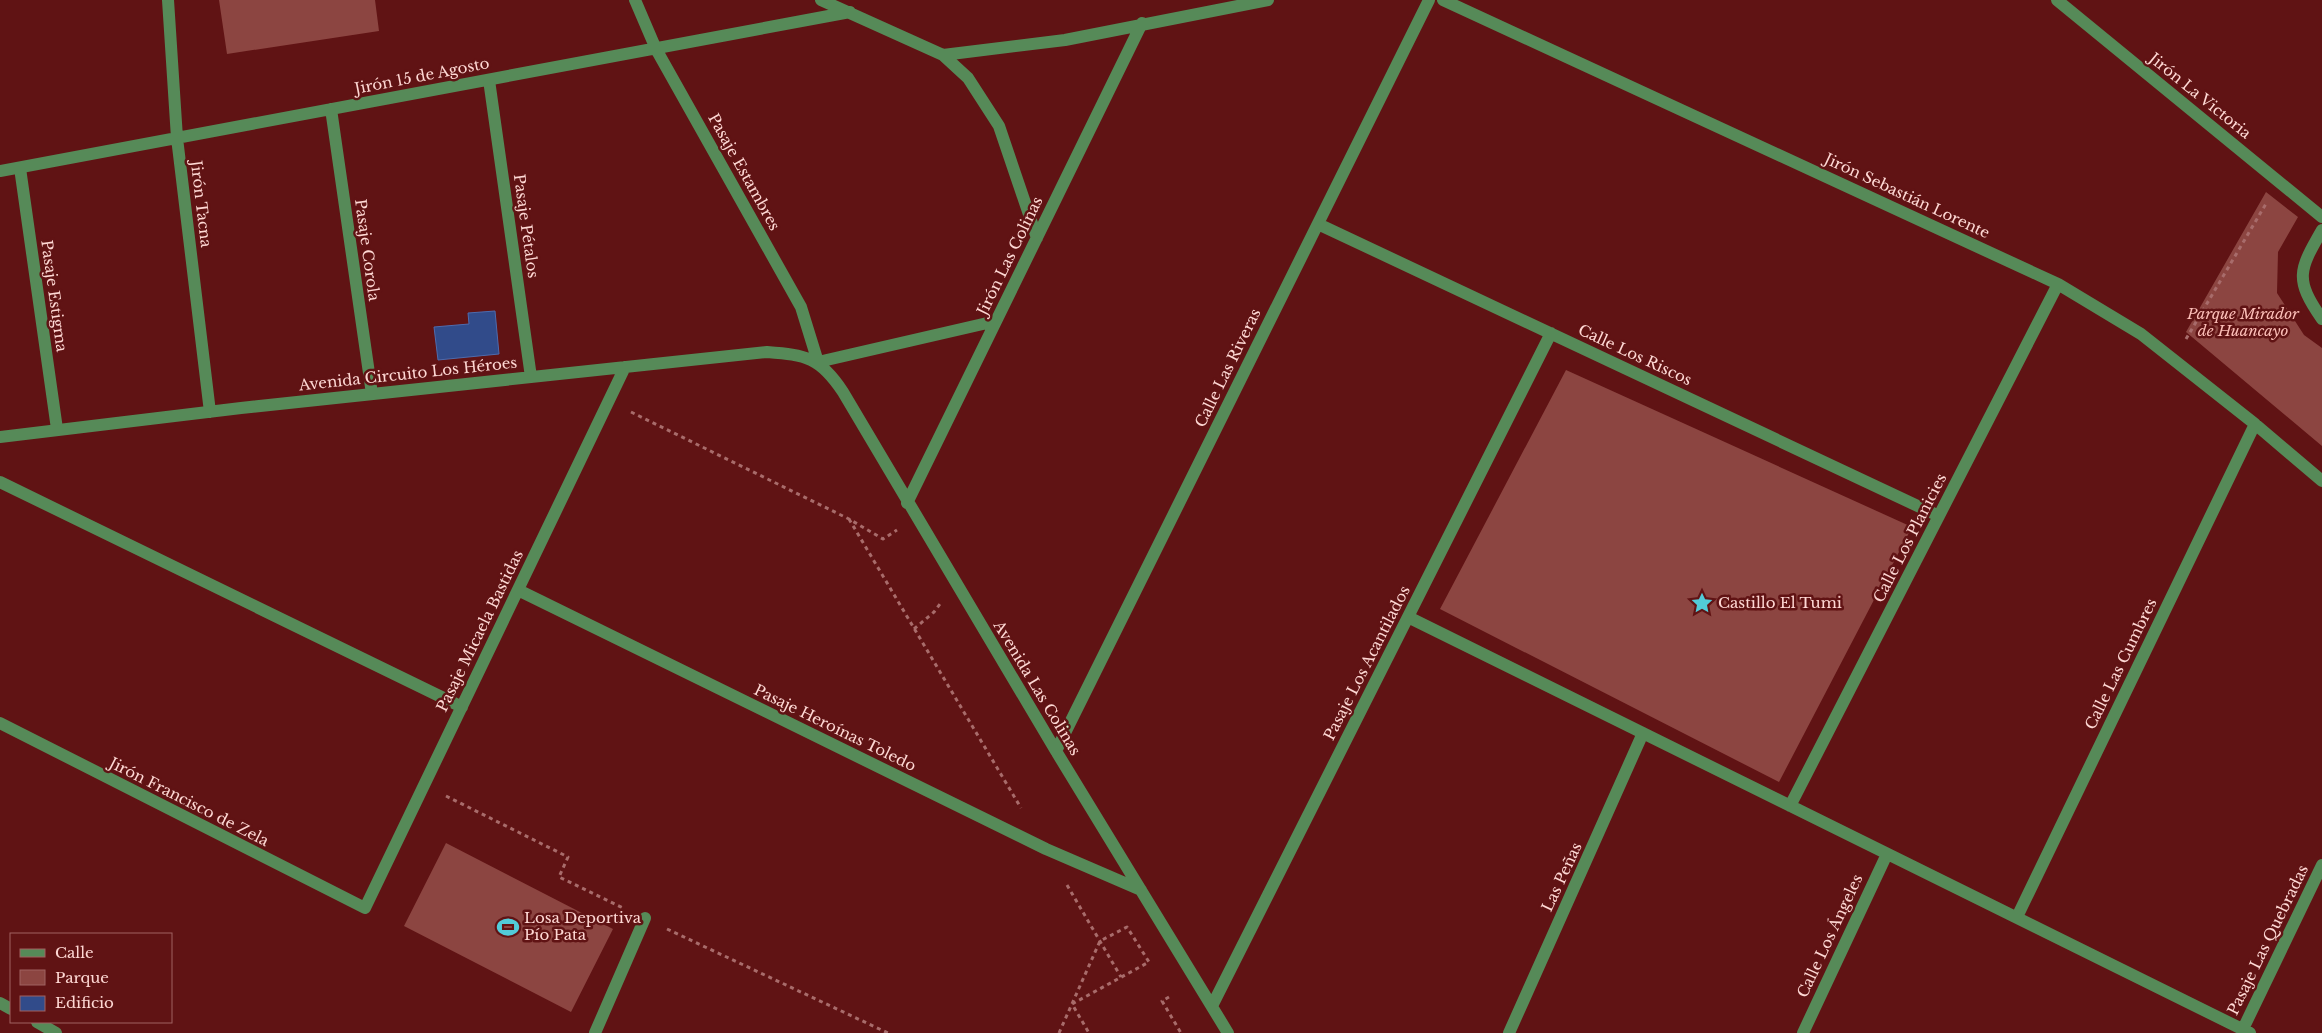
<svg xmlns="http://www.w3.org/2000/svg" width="2322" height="1033" viewBox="0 0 2322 1033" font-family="'Libre Baskerville',serif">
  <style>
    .green { fill: #8c4541 }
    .building { fill: #314b8a; stroke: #4e6bad }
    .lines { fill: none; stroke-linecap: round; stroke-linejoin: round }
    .path { stroke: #a86c6b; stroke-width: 3; stroke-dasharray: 4 4; stroke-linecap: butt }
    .minor { stroke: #568a58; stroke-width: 12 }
    .labels { text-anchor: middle; stroke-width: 5; stroke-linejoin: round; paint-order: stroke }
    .street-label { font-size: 15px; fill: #fed8d4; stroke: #601314 }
    .park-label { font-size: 15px; font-style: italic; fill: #fbbeb7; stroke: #601314 }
    .poi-label { font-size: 15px; fill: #fed8d4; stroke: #601314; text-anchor: start }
  </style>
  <rect width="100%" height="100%" fill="#601314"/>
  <!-- green -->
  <path class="green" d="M219,0H375L379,31L227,54Z
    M2266,192L2298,217L2278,252L2277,293L2304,335L2322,348V446L2186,332Z
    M1566,370L1912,527L1779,782L1440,609Z
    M446,843L613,929L571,1012L404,926Z"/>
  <!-- building -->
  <path class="building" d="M495,311L499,354L438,360L434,327L469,324L468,313Z"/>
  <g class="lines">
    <!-- path -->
    <path class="path" d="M2186,339L2267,202
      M631,412L849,519L883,539L897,530
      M849,519L1021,808
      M914,629L934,612L940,604
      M446,796L568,857L559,877L623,908
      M1067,885L1121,977
      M667,929L888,1033
      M1169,997L1162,1001L1181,1033
      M1059,1033L1100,941L1127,927L1149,962L1072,1004L1089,1033"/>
    <!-- minor -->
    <path class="minor" d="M168,0L177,138L210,412
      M635,0L656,49L801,307L818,362
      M821,0L943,55L1065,40L1268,0
      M1443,0L2058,284L2141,334L2255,424L2322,481
      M2057,0L2322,217
      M943,55L968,78L999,126L1037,238
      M489,80L531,377
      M331,109L372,394
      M20,168L57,429
      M0,171L850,12
      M1318,224L1939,516
      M2322,230C2299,270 2294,279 2322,319
      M818,362L996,321
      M0,437L241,408L767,352C806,355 820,357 843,392L1056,751L1228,1033
      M0,482L462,707
      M907,503L1142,23
      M518,590L1046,849L1141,890
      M1408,617L2250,1033
      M0,723L365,908L625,367
      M1056,751L1429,0
      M1790,806L2058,284
      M2017,917L2255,424
      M0,1003L11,1009
      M1212,1006L1551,333
      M37,1022L56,1033
      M2243,1029L2322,865
      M595,1033L645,918
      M1509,1033L1643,733
      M1803,1033L1887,854"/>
  </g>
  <!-- icons -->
  <defs>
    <g id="sight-bare" transform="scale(1.725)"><path d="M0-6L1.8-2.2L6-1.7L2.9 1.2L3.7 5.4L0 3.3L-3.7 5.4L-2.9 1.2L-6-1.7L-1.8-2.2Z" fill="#52cbd8" stroke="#601314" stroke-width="2.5" paint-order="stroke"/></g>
    <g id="stadium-bare" transform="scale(1.725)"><path d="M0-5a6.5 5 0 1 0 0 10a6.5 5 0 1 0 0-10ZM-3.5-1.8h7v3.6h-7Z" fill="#52cbd8" stroke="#601314" stroke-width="2.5" paint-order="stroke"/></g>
  </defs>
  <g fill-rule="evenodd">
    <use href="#sight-bare" x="1702" y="603"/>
    <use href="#stadium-bare" x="508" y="927"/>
  </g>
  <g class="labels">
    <!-- street labels -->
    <g class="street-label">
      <text transform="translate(422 76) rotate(-11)" y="5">Jirón 15 de Agosto</text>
      <text transform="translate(2200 96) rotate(39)" y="5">Jirón La Victoria</text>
      <text transform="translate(744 172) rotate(61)" y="5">Pasaje Estambres</text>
      <text transform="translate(1907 196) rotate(25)" y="5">Jirón Sebastián Lorente</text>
      <text transform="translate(201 204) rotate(83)" y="5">Jirón Tacna</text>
      <text transform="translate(526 226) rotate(82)" y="5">Pasaje Pétalos</text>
      <text transform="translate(367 250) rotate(82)" y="5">Pasaje Corola</text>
      <text transform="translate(1010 256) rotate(-64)" y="5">Jirón Las Colinas</text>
      <text transform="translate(54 296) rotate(82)" y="5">Pasaje Estigma</text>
      <text transform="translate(1635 355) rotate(25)" y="5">Calle Los Riscos</text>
      <text transform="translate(1228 368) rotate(-64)" y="5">Calle Las Riveras</text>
      <text transform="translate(408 374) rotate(-6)" y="5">Avenida Circuito Los Héroes</text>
      <text transform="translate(1910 538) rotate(-63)" y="5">Calle Los Planicies</text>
      <text transform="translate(480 631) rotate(-64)" y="5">Pasaje Micaela Bastidas</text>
      <text transform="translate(1367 663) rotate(-63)" y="5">Pasaje Los Acantilados</text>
      <text transform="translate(2121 664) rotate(-64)" y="5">Calle Las Cumbres</text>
      <text transform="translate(1037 688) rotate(59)" y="5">Avenida Las Colinas</text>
      <text transform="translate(835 728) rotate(26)" y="5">Pasaje Heroínas Toledo</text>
      <text transform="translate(189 802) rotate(27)" y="5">Jirón Francisco de Zela</text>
      <text transform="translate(1562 877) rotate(-65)" y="5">Las Peñas</text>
      <text transform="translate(1830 936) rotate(-65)" y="5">Calle Los Ángeles</text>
      <text transform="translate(2268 940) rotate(-64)" y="5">Pasaje Las Quebradas</text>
    </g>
    <!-- park labels -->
    <g class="park-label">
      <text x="2243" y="319">Parque Mirador<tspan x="2243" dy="17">de Huancayo</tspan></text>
    </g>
    <!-- poi labels -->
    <g class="poi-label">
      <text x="1718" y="608">Castillo El Tumi</text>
      <text x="524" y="923">Losa Deportiva<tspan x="524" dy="17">Pío Pata</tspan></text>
    </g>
  </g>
  <!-- legend -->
  <rect x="10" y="933" width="162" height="90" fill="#601314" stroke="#9f6261"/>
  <rect x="20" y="949" width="25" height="8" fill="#568a58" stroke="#9f6261"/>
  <text x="55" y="958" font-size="15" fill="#fed8d4">Calle</text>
  <rect x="20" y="970" width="25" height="15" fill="#8c4541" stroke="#9f6261"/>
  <text x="55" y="983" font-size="15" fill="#fed8d4">Parque</text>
  <rect x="20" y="996" width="25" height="15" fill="#314b8a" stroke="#9f6261"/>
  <text x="55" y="1008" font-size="15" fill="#fed8d4">Edificio</text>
</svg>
